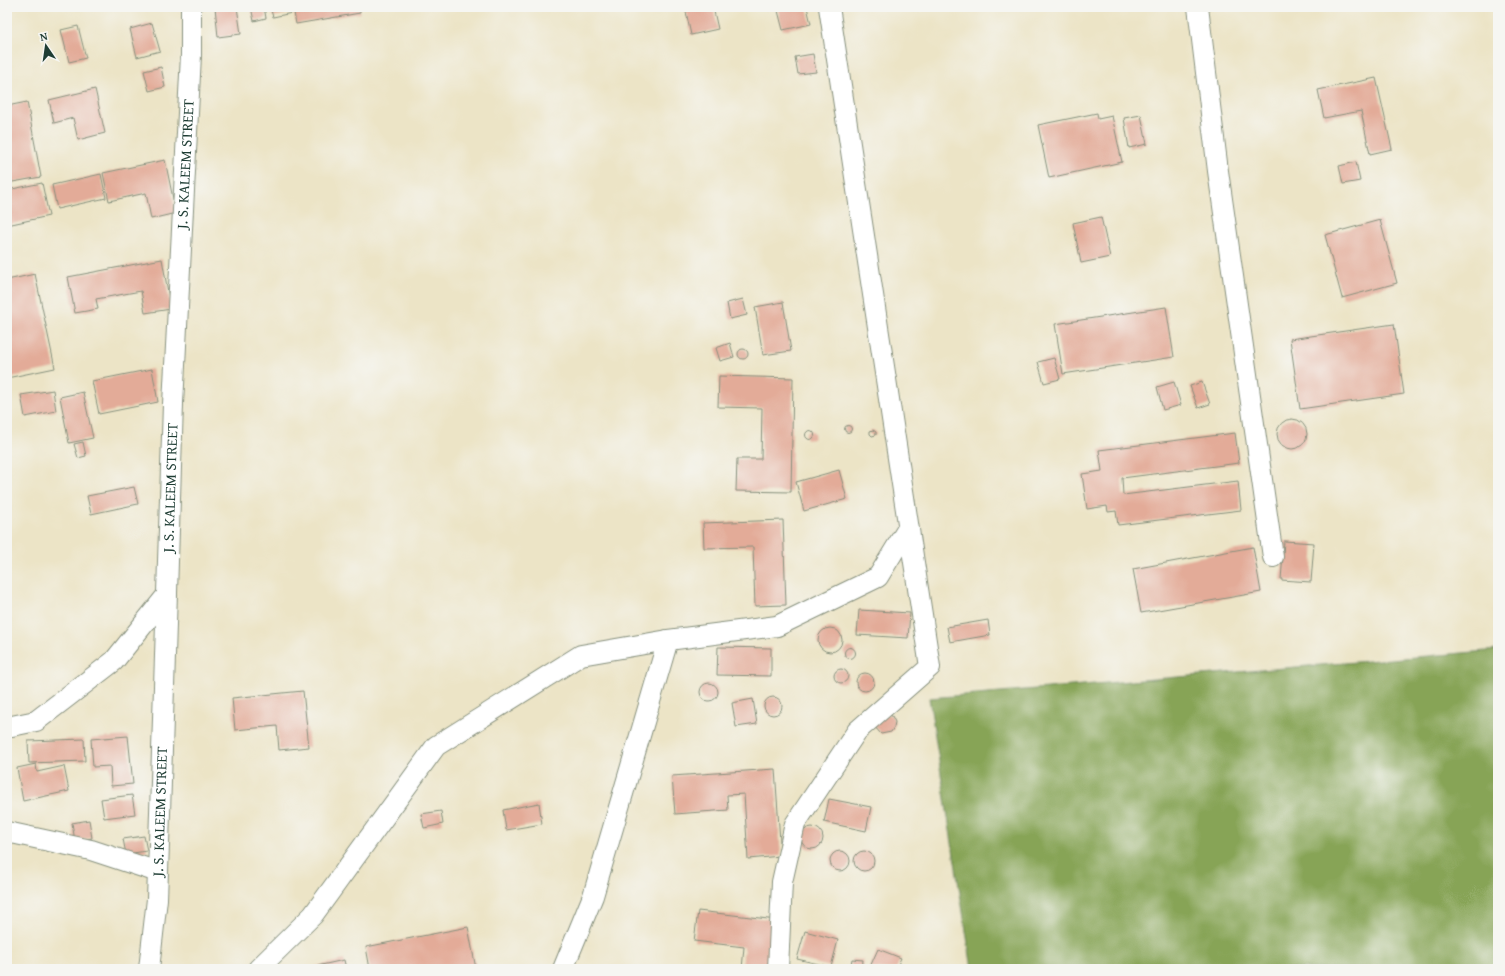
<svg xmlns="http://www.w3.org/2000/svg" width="1505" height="976" viewBox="0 0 1505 976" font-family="'Gentium Book Plus',serif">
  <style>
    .forest { fill: #87a457; stroke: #537046 }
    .building { fill: #e3ab98 }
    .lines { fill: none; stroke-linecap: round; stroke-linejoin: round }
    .minor-casing { stroke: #86907d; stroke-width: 22 }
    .minor { stroke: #fff; stroke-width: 20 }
    .labels { text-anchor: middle; stroke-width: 3; stroke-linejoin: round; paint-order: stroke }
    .street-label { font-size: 15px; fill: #1f3d34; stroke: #f6f6f2 }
  </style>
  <rect width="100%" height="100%" fill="#f6f6f2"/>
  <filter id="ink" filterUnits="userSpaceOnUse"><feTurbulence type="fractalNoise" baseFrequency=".025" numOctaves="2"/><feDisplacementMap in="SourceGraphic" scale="8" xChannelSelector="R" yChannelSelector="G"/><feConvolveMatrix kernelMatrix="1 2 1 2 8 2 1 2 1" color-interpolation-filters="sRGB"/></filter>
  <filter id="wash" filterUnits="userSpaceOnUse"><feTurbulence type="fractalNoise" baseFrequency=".012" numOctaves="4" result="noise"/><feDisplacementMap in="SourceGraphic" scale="16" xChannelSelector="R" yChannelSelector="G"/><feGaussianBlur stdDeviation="0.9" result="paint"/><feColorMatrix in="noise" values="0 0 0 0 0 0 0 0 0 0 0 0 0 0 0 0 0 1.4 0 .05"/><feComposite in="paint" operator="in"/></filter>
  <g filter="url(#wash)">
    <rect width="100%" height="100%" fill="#ece4c6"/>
    <!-- forest -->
    <path class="forest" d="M1498,650V969H972L929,698Z"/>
    <g id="blocks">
      <!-- building -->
      <path class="building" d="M215,7H237L241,34L218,37Z
        M251,7H264L266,18L254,21Z
        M270,7H290L292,13L273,17Z
        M293,7H360V13L296,24Z
        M685,7H713L718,29L691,35Z
        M777,7H807L811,24L783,30Z
        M152,23L160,51L137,57L130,29Z
        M78,26L86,58L69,62L61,30Z
        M813,54L816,72L798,74L795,57Z
        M161,67L165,87L149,91L144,71Z
        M1376,78L1392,149L1370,154L1361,111L1324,118L1318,90Z
        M95,89L105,133L78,140L73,118L54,123L49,100Z
        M27,102L41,177L7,183V106Z
        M1097,113L1098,119L1112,116L1122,162L1049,178L1038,125Z
        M1141,115L1147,144L1129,148L1124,118Z
        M165,160L176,213L151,219L146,193L109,201L103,173Z
        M1356,162L1360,181L1343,184L1339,166Z
        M101,174L106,198L57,209L52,185Z
        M42,183L49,216L7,225V190Z
        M1101,217L1110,257L1081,263L1073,223Z
        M1380,220L1397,283L1342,298L1325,235Z
        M162,259L171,309L145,313L141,291L96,299L98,309L75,313L68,277Z
        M35,274L55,368L7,378V280Z
        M743,299L747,315L730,319L727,303Z
        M783,302L791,351L763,355L755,307Z
        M1166,307L1174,357L1063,374L1055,324Z
        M1394,324L1404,394L1300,409L1290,339Z
        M730,343L734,357L720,361L716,348Z
        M738 354a5 5 0 1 1 10 0a5 5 0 1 1-10 0Z
        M1054,358L1060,379L1044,383L1038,362Z
        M152,369L158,402L99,414L92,381Z
        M719,376L793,378L791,492L736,491L737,459H761L762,408L718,407Z
        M1174,382L1181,405L1163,410L1157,387Z
        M1202,382L1210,404L1198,408L1190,386Z
        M53,390L56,411L25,417L21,395Z
        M83,392L93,438L69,443L60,397Z
        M1277 434a15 15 0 1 1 30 0a15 15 0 1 1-30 0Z
        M844.5 429a3.5 3.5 0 1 1 7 0a3.5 3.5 0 1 1-7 0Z
        M873,430L876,432V435L872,436L870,434V431Z
        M805.5 435a4.5 4.5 0 1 1 9 0a4.5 4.5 0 1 1-9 0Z
        M1235,433L1239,463L1122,478L1123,495L1238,481L1241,510L1118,525L1116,511L1108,512L1107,506L1087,509L1082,474L1102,471L1099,450Z
        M83,442L86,456L78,458L74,444Z
        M839,470L847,499L804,511L796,482Z
        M134,487L138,504L91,514L87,496Z
        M783,520L786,605L755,606L753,547L704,548L703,523Z
        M1284,541L1314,543L1311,582L1281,580Z
        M1253,547L1261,592L1141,613L1133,569Z
        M859,610L910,613L908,638L857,635Z
        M988,620L990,635L950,642L947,627Z
        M818 640a12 12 0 1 1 24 0a12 12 0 1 1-24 0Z
        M718,647L771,648V676L717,675Z
        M844.5 653a5.5 5.5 0 1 1 11 0a5.5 5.5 0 1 1-11 0Z
        M834 676a7 7 0 1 1 14 0a7 7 0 1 1-14 0Z
        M856 682a9 9 0 1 1 18 0a9 9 0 1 1-18 0Z
        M700 692a9 9 0 1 1 18 0a9 9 0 1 1-18 0Z
        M303,691L309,747L279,750L277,726L235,730L232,698Z
        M764 706a9 9 0 1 1 18 0a9 9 0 1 1-18 0Z
        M753,699L757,724L736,727L732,703Z
        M887,714L892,716L895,722L894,727L891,732L881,734L874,726Z
        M128,736L133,784L111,786L110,766L93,767L91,739Z
        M84,739L85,761L29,763L28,741Z
        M36,764L37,772L64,766L69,791L23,801L17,768Z
        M775,769L781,856L748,859L744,794L727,795L728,810L675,814L672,776Z
        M132,795L135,814L104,818L101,799Z
        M829,799L871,807L866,831L824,822Z
        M539,803L542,824L506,830L503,810Z
        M441,811L443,824L424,828L421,814Z
        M89,820L92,838L75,841L72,823Z
        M801 838a11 11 0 1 1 22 0a11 11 0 1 1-22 0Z
        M144,836L147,851L126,854L123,839Z
        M830 861a10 10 0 1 1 20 0a10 10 0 1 1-20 0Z
        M854 861a10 10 0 1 1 20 0a10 10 0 1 1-20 0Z
        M698,911L777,920L771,969H742L744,947L694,941Z
        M468,927L476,969H370L366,947Z
        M805,931L838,940L831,967L797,959Z
        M878,949L901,958L896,969H869Z
        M852,959L863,960L862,969H850Z
        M344,960L346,969H308V968Z"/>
    </g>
  </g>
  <g filter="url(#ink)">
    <use href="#blocks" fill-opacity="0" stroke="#86907d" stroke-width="1"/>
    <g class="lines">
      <!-- minor casing -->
      <g class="minor-casing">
        <g id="minor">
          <path d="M1198,7L1218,171L1273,557"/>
          <path d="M7,727L36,721L114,661L167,595"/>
          <path d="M7,832L91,850L158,872"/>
          <path id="s1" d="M149,969L157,899L159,844L173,404L191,55V7"/>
          <path d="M258,969L313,915L436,746L581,655L668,640"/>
          <path d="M563,969L593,896L668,640L777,626L878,577L908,528"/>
          <path d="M778,969L782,882L795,824L857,731L930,667L829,7"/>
        </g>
      </g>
      <!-- minor -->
      <use href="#minor" class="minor"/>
    </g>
  </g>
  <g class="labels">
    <!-- street labels -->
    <g class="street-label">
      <text dy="5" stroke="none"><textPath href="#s1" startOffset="806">J. S. KALEEM STREET</textPath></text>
      <text dy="5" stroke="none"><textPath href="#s1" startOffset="482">J. S. KALEEM STREET</textPath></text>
      <text dy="5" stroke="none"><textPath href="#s1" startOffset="158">J. S. KALEEM STREET</textPath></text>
    </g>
  </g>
  <!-- margin -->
  <rect width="1505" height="976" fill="none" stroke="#f6f6f2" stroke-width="24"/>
  <!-- north arrow -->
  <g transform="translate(46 46) rotate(347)" stroke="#f6f6f2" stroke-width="3" paint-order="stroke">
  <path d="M0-3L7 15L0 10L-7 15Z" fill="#1f3d34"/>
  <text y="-6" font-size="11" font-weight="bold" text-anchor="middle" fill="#1f3d34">N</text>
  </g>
</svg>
